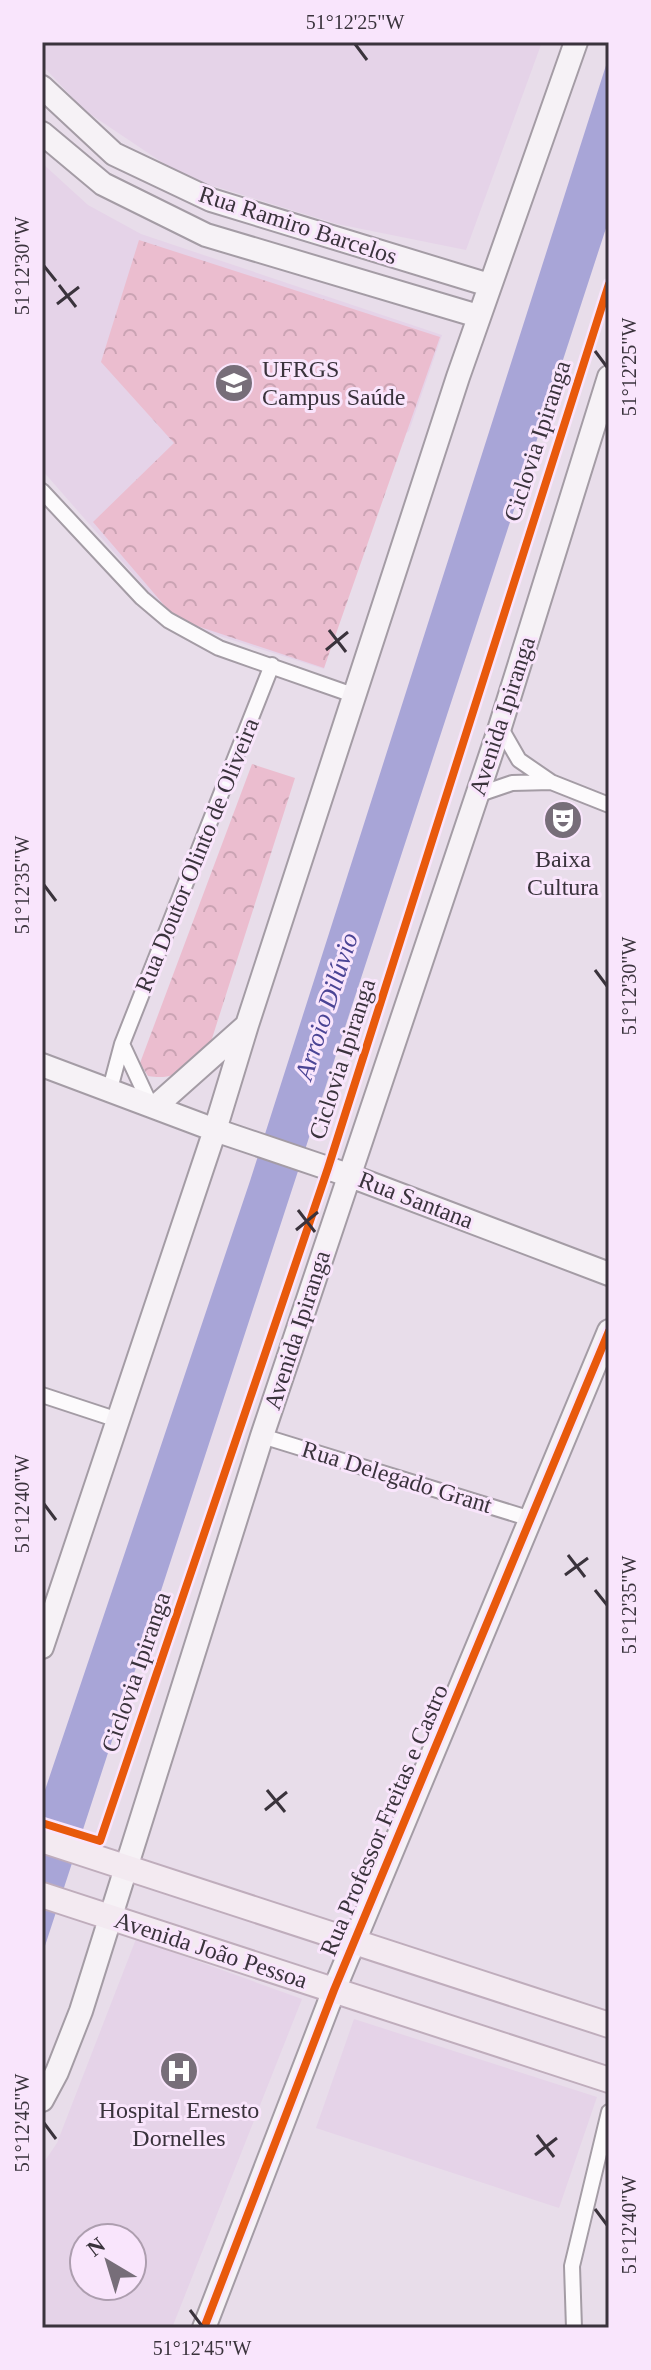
<svg xmlns="http://www.w3.org/2000/svg" width="651" height="2370" viewBox="0 0 651 2370" font-family="'Times New Roman',serif">
  <style>
    .built { fill: #e5d3e8; fill-rule: evenodd }
    .park { fill: url(#park-crowns) }
    .water { fill: #a8a5d7 }
    .lines { fill: none; stroke-linecap: round; stroke-linejoin: round }
    .street-casing { stroke: #a49ca5; stroke-width: 18 }
    .secondary-casing { stroke: #a49ca5; stroke-width: 26 }
    .primary-casing { stroke: #bfadbc; stroke-width: 28 }
    .street { stroke: #fcfafc; stroke-width: 14 }
    .secondary { stroke: #f6f2f6; stroke-width: 22 }
    .primary { stroke: #f3eaf1; stroke-width: 24 }
    .cycleway-casing { stroke: #f9e5fc; stroke-width: 13 }
    .cycleway { stroke: #e8590c; stroke-width: 8 }
    .ticks { fill: none; stroke: #3a333c; stroke-width: 3 }
    .labels { text-anchor: middle; stroke-width: 6; stroke-linejoin: round; paint-order: stroke }
    .street-label { font-size: 24px; fill: #3a333c; stroke: #f9e5fc }
    .poi-label { font-size: 24px; fill: #3a333c; stroke: #f9e5fc }
    .water-label { font-size: 26px; font-style: italic; fill: #4a4494; stroke: #f9e5fc }
    .neatline { fill: none; stroke: #3a333c; stroke-width: 3 }
    .ticks-label { font-size: 20px; text-anchor: middle; fill: #3a333c }
  </style>
  <defs>
    <pattern id="park-crowns" width="20" height="18" patternUnits="userSpaceOnUse" patternTransform="scale(2)"><rect width="20" height="18" fill="#ebbdcf"/><path d="M2 6a3 3 0 1 1 6 0M12 15a3 3 0 1 1 6 0" fill="none" stroke="#caa3b3"/></pattern>
  </defs>
  <rect width="100%" height="100%" fill="#e8ddea"/>
  <!-- built -->
  <path class="built" d="M42,42H542L466,250L337,224L184,177L84,110L42,65Z
    M42,163L88,205L141,234L442,335L409,431L370,461L384,477L324,669L175,622L42,470Z
    M136,1939L302,1999L172,2328H42V2165L57,2143ZM84,2238H132V2286H84Z
    M354,2019L597,2097L559,2208L316,2128Z"/>
  <!-- park -->
  <path class="park" d="M139,240L440,337L324,668L176,619L93,522L174,443L101,362Z
    M252,764L295,778L209,1048C188,1068 177,1081 148,1076L140,1063Z"/>
  <!-- water -->
  <path class="water" d="M609,56V219L42,1955V1799L250,1181Z"/>
  <g class="lines">
    <!-- street casing -->
    <g class="street-casing">
      <path id="street" d="M42,491L142,598L168,620L219,648L356,696
        M500,727L519,760L551,782L609,805
        M477,795L512,783L551,782
        M122,1044L150,1104
        M110,1089L122,1044L272,665
        M42,1395L118,1420
        M262,1436L531,1519
        M574,2328L572,2266L609,2112"/>
    </g>
    <!-- secondary casing -->
    <g class="secondary-casing">
      <path id="secondary" d="M42,87L114,154L211,200L489,285
        M42,133L103,184L206,235L478,316
        M42,1065L215,1130L348,1175L609,1274
        M156,1106L246,1026
        M42,1647L215,1130L247,1025L458,377L576,42
        M42,2100L57,2072L81,2011L262,1436L500,727L609,377
        M204,2328L334,1990L609,1331"/>
    </g>
    <!-- primary casing -->
    <g class="primary-casing">
      <path id="primary" d="M42,1840L609,2025
        M42,1895L609,2080"/>
    </g>
    <!-- street -->
    <use href="#street" class="street"/>
    <!-- secondary -->
    <use href="#secondary" class="secondary"/>
    <!-- primary -->
    <use href="#primary" class="primary"/>
    <!-- cycleway casing -->
    <g class="cycleway-casing">
      <path id="cycleway" d="M42,1823L100,1841L328,1168L609,284
        M204,2328L334,1990L609,1331"/>
    </g>
    <!-- cycleway -->
    <use href="#cycleway" class="cycleway"/>
  </g>
  <!-- ticks -->
  <path class="ticks" d="M355,44L367,60M44,266L56,281M59,285L76,307M57,304L79,287M595,351L607,367M329,630L346,652M326,650L348,632M44,885L56,901M595,970L607,986M298,1210L315,1232M296,1230L318,1212M44,1504L56,1520M568,1555L585,1577M565,1575L588,1558M595,1590L607,1605M267,1790L285,1812M265,1810L287,1792M44,2123L56,2139M537,2135L554,2157M535,2155L557,2138M595,2209L607,2225M190,2310L202,2326"/>
  <!-- icons -->
  <defs>
    <g id="university-disc" transform="scale(2)"><circle r="9.5" fill="#776e79" stroke="#f9e5fc"/><path d="M0-5L7-2L0 1L-7-2ZM-4 1L0 2.5L4 1V4Q0 6-4 4Z" fill="#fff"/></g>
    <g id="theatre-disc" transform="scale(2)"><circle r="9.5" fill="#776e79" stroke="#f9e5fc"/><path d="M-5-5.5Q0-4 5-5.5V0Q5 5 0 6Q-5 5-5 0ZM-3.3-2.5H-1v1.5H-3.3ZM1-2.5H3.3v1.5H1ZM-2.8 1Q0 5.5 2.8 1Z" fill="#fff"/></g>
    <g id="hospital-disc" transform="scale(2)"><circle r="9.5" fill="#776e79" stroke="#f9e5fc"/><path d="M-5-5h3v3.5h4V-5h3V5h-3V1.5h-4V5h-3Z" fill="#fff"/></g>
  </defs>
  <g fill-rule="evenodd">
    <use href="#university-disc" x="234" y="383"/>
    <use href="#theatre-disc" x="563" y="820"/>
    <use href="#hospital-disc" x="179" y="2071"/>
  </g>
  <g class="labels">
    <!-- street labels -->
    <g class="street-label">
      <text transform="translate(298 225) rotate(18)" y="8">Rua Ramiro Barcelos</text>
      <text transform="translate(537 441) rotate(-72)" y="8">Ciclovia Ipiranga</text>
      <text transform="translate(502 716) rotate(-72)" y="8">Avenida Ipiranga</text>
      <text transform="translate(197 855) rotate(-68)" y="8">Rua Doutor Olinto de Oliveira</text>
      <text transform="translate(342 1059) rotate(-72)" y="8">Ciclovia Ipiranga</text>
      <text transform="translate(416 1200) rotate(21)" y="8">Rua Santana</text>
      <text transform="translate(297 1330) rotate(-72)" y="8">Avenida Ipiranga</text>
      <text transform="translate(397 1477) rotate(17)" y="8">Rua Delegado Grant</text>
      <text transform="translate(136 1672) rotate(-71)" y="8">Ciclovia Ipiranga</text>
      <text transform="translate(384 1820) rotate(-67)" y="8">Rua Professor Freitas e Castro</text>
      <text transform="translate(211 1950) rotate(18)" y="8">Avenida João Pessoa</text>
    </g>
    <!-- poi labels -->
    <g class="poi-label">
      <text x="262" y="377" text-anchor="start">UFRGS<tspan x="262" dy="28">Campus Saúde</tspan></text>
      <text x="563" y="867">Baixa<tspan x="563" dy="28">Cultura</tspan></text>
      <text x="179" y="2118">Hospital Ernesto<tspan x="179" dy="28">Dornelles</tspan></text>
    </g>
    <!-- water labels -->
    <g class="water-label">
      <text transform="translate(326 1006) rotate(-72)" y="9">Arroio Dilúvio</text>
    </g>
  </g>
  <!-- border -->
  <rect width="651" height="2370" fill="none" stroke="#f9e5fc" stroke-width="88"/>
  <!-- north arrow -->
  <g transform="translate(108 2262) rotate(322)"><circle r="38" fill="#f9e5fc" stroke="#ad9eaf" stroke-width="2"/>
  <path d="M0-6L14 30L0 20L-14 30Z" fill="#776e79"/>
  <text y="-12" font-size="22" font-weight="bold" text-anchor="middle" fill="#3a333c">N</text>
  </g>
  <rect x="44" y="44" width="563" height="2282" class="neatline"/>
  <g class="ticks-label">
    <text x="355" y="29">51°12'25"W</text>
    <text transform="translate(22 266) rotate(-90)" y="7">51°12'30"W</text>
    <text transform="translate(629 367) rotate(-90)" y="7">51°12'25"W</text>
    <text transform="translate(22 885) rotate(-90)" y="7">51°12'35"W</text>
    <text transform="translate(629 986) rotate(-90)" y="7">51°12'30"W</text>
    <text transform="translate(22 1504) rotate(-90)" y="7">51°12'40"W</text>
    <text transform="translate(629 1605) rotate(-90)" y="7">51°12'35"W</text>
    <text transform="translate(22 2123) rotate(-90)" y="7">51°12'45"W</text>
    <text transform="translate(629 2225) rotate(-90)" y="7">51°12'40"W</text>
    <text x="202" y="2355">51°12'45"W</text>
  </g>
</svg>
